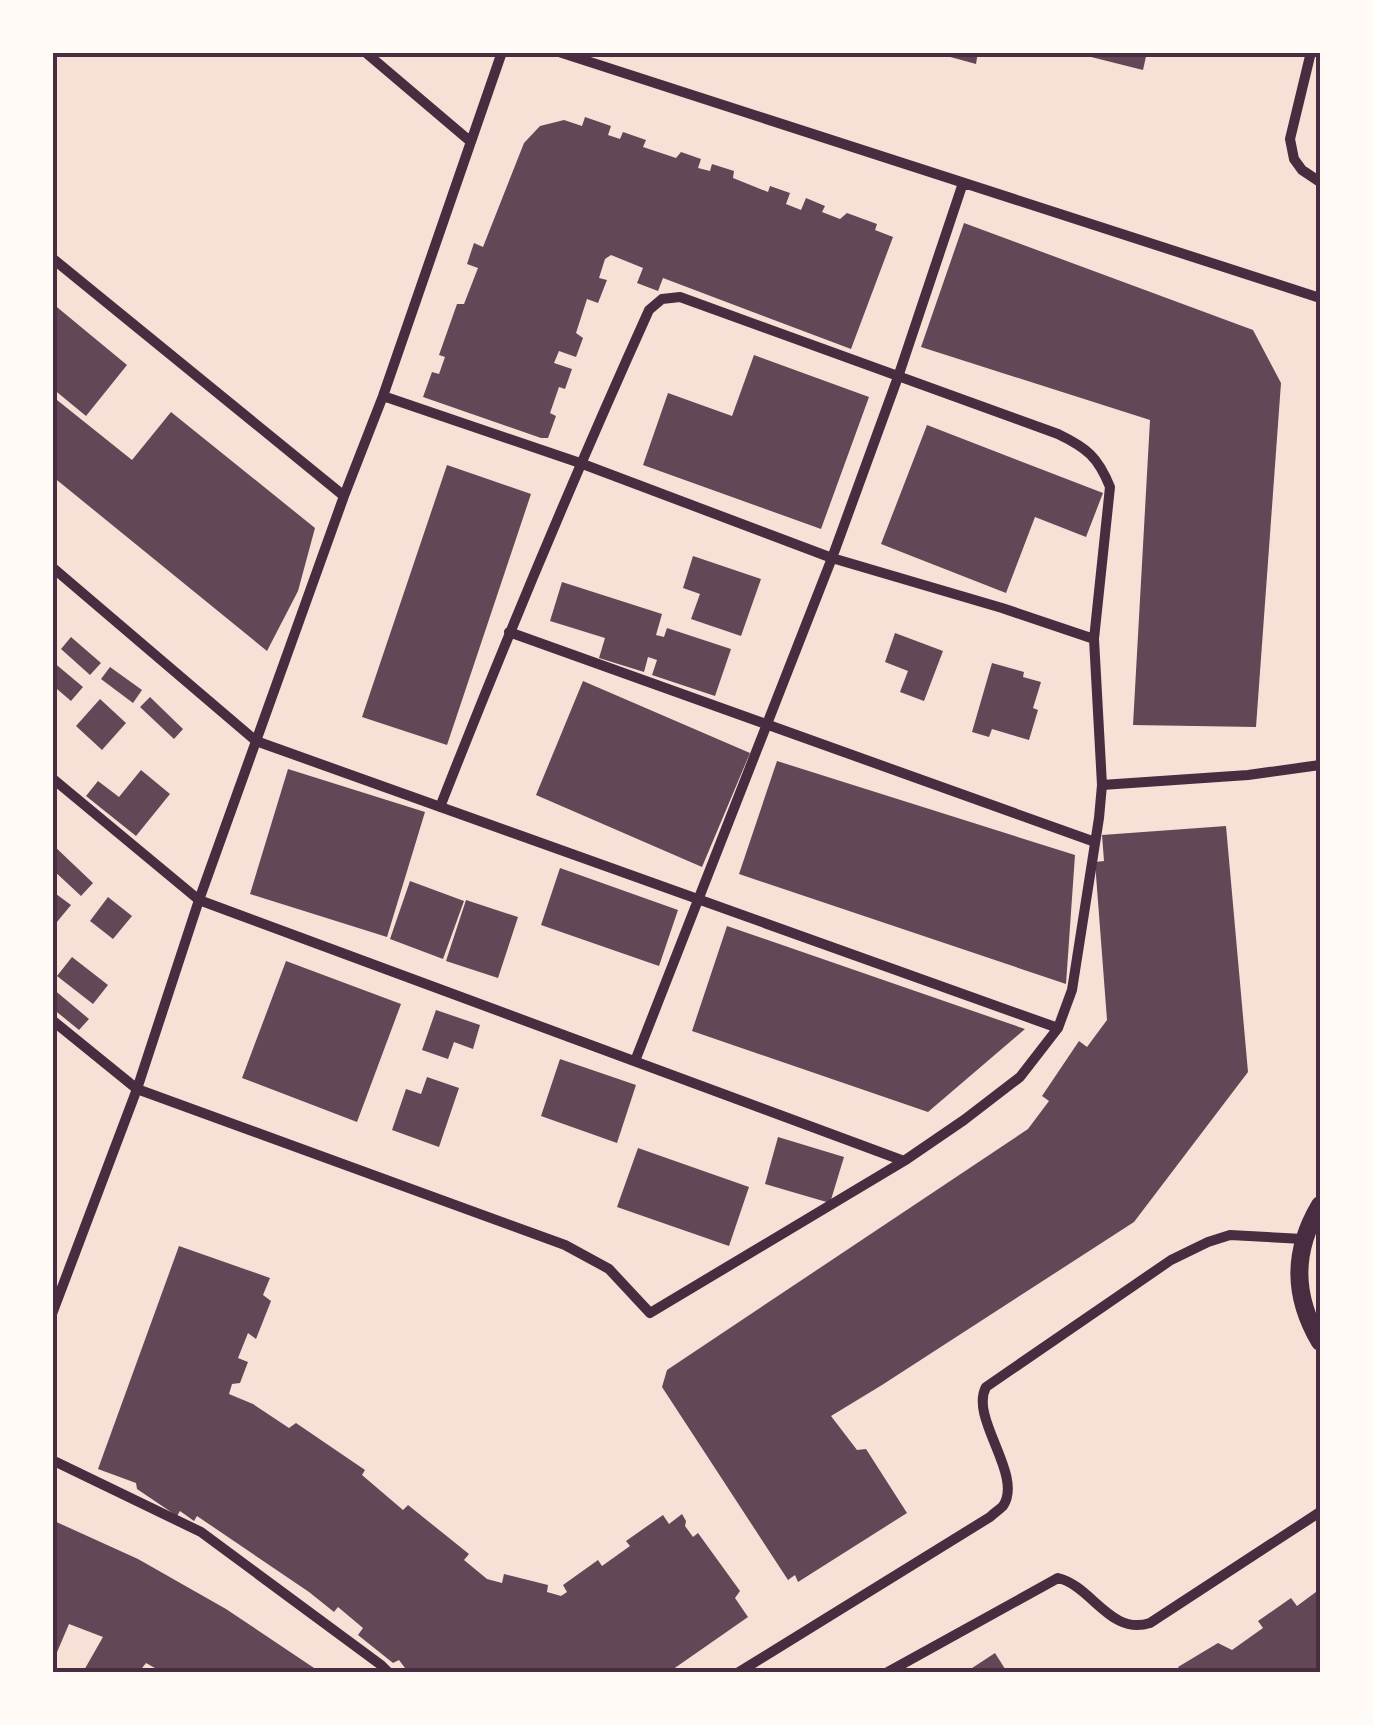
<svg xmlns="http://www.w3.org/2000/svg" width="1373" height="1725" viewBox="0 0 1373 1725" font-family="Overpass,sans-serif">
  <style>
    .building { fill: #644757 }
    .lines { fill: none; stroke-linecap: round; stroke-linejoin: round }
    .minor { stroke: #4a2c40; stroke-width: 10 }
    .tertiary { stroke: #4a2c40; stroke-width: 18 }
    .neatline { fill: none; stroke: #4a2c40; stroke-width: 4 }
  </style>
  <rect width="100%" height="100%" fill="#f7e1d7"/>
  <!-- building -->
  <path class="building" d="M932,52H978L976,64Z
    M1071,52H1147L1143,70Z
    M585,117L611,126L608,135L620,139L623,132L646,140L643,147L676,158L681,152L701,159L698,168L710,171L712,164L734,171L733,178L768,192L770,186L790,193L786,204L801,210L806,198L825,206L822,212L840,219L847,213L877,224L875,230L893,237L851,349L663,278L658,291L637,283L643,268L611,255L605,259L599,278L607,280L598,303L587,299L576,333L583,338L576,357L559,351L554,363L572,369L565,389L559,387L550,413L556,416L548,438H541L423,397L432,372L439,374L445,357L439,355L457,304H464L478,268L467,264L474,243L483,247L524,143L540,126L564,120L582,126Z
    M964,223L1253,330L1281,383L1256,727L1133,725L1150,420L921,347Z
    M52,303L127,365L86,416L52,388Z
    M754,355L869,397L821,529L643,465L668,393L732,416Z
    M52,396L132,460L171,412L315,528L298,591L267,651L52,476Z
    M927,425L1103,493L1086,537L1035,517L1006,593L881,544Z
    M447,465L531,494L447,745L362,717Z
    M693,556L761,579L741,636L691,619L700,594L683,588Z
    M562,582L662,614L656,635L664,637L667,628L731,649L715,696L652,675L657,660L648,657L644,672L599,658L605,638L550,621Z
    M895,633L943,651L924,701L900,692L908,671L885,662Z
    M71,637L101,663L90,675L61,649Z
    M52,661L83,687L71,701L57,689L52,694Z
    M992,663L1024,672L1023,677L1041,682L1033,708L1038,710L1029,740L992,729L989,737L972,732Z
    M110,667L142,690L133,703L101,679Z
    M583,681L750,753L702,867L536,795Z
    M150,697L183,729L174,739L140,707Z
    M100,699L126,723L102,750L76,726Z
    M777,761L1075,855L1066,984L739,874Z
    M288,769L425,812L387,937L250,894Z
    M141,770L170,794L136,836L86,796L98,781L119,797Z
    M1226,826L1248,1072L1134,1222L882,1385L831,1416L857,1450L866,1449L907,1513L798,1582L795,1575L788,1580L662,1387L667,1370L1028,1129L1049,1101L1042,1096L1079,1041L1087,1047L1107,1020L1095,862L1104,861L1102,835Z
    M52,844L93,883L81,896L52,869Z
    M560,868L678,910L659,966L541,925Z
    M410,881L464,901L443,959L390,939Z
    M52,891L71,905L52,928Z
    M108,897L132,916L113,939L90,921Z
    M466,900L518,917L498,978L446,961Z
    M727,926L1025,1029L928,1112L692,1031Z
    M72,957L108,985L93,1004L57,976Z
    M286,961L401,1004L357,1122L242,1078Z
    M52,988L89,1019L79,1030L52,1008Z
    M436,1010L480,1025L473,1049L454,1042L448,1059L422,1050Z
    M560,1059L636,1085L617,1143L541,1116Z
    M427,1077L459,1088L439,1147L392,1130L406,1089L421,1094Z
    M778,1137L844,1157L830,1203L765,1184Z
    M638,1148L749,1187L729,1246L617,1207Z
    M179,1246L270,1278L263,1295L271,1301L256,1339L248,1333L238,1358L248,1362L240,1383L232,1384L229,1394L253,1404L289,1428L296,1423L365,1470L362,1475L403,1510L408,1505L469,1554L464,1560L487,1579L502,1583L504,1574L548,1585L547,1592L561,1596L567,1592L563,1585L598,1560L602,1566L630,1546L626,1541L663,1515L669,1524L682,1514L686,1521L685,1526L693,1537L698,1533L740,1591L735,1598L748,1617L669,1672H408L399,1660L393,1663L358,1635L363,1628L338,1607L334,1612L309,1592L197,1516L194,1521L180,1511L177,1516L137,1489L136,1483L98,1469Z
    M52,1520L138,1559L226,1609L320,1672H162L146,1663L139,1672H83L103,1637L69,1624L55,1657L52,1656Z
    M1320,1589V1672H1182L1178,1667L1218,1643L1232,1650L1263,1628L1258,1621L1291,1598L1297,1606Z
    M995,1653L1007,1672H966Z"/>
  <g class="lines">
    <!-- minor -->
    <path class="minor" d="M365,52L471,142
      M559,52L1320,298
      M1311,52L1290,139L1294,159L1302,170L1320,182
      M52,258L344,496
      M383,396L580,463L832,558L1002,608L1094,639L1102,785
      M52,567L256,741L1058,1028
      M509,632L1095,842
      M52,778L199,900L904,1161
      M440,807C506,639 575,474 649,310L662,299L680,297L1058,434C1087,448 1098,457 1110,487L1094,639
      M52,1020L137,1089L565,1245L609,1269L650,1313L904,1161L964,1120L1020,1077L1058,1028L1072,990L1099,818L1102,785L1248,775L1320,765
      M635,1061L832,558L898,377L963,183
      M52,1314L137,1089L199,900L344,496L383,396L502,52
      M52,1460L201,1532L381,1665L388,1672
      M739,1672L990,1517C994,1513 999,1510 1003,1506C1024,1475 969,1418 986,1387L1171,1260L1208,1242L1230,1235L1303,1239
      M888,1672L1058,1578C1092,1586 1110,1636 1150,1623L1320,1512"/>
    <!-- tertiary -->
    <path class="tertiary" d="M1320,1205C1292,1252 1293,1296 1320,1342"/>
  </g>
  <!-- border -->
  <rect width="1373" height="1725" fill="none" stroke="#fffaf5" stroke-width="110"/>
  <rect x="55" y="55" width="1263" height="1615" class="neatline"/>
</svg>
